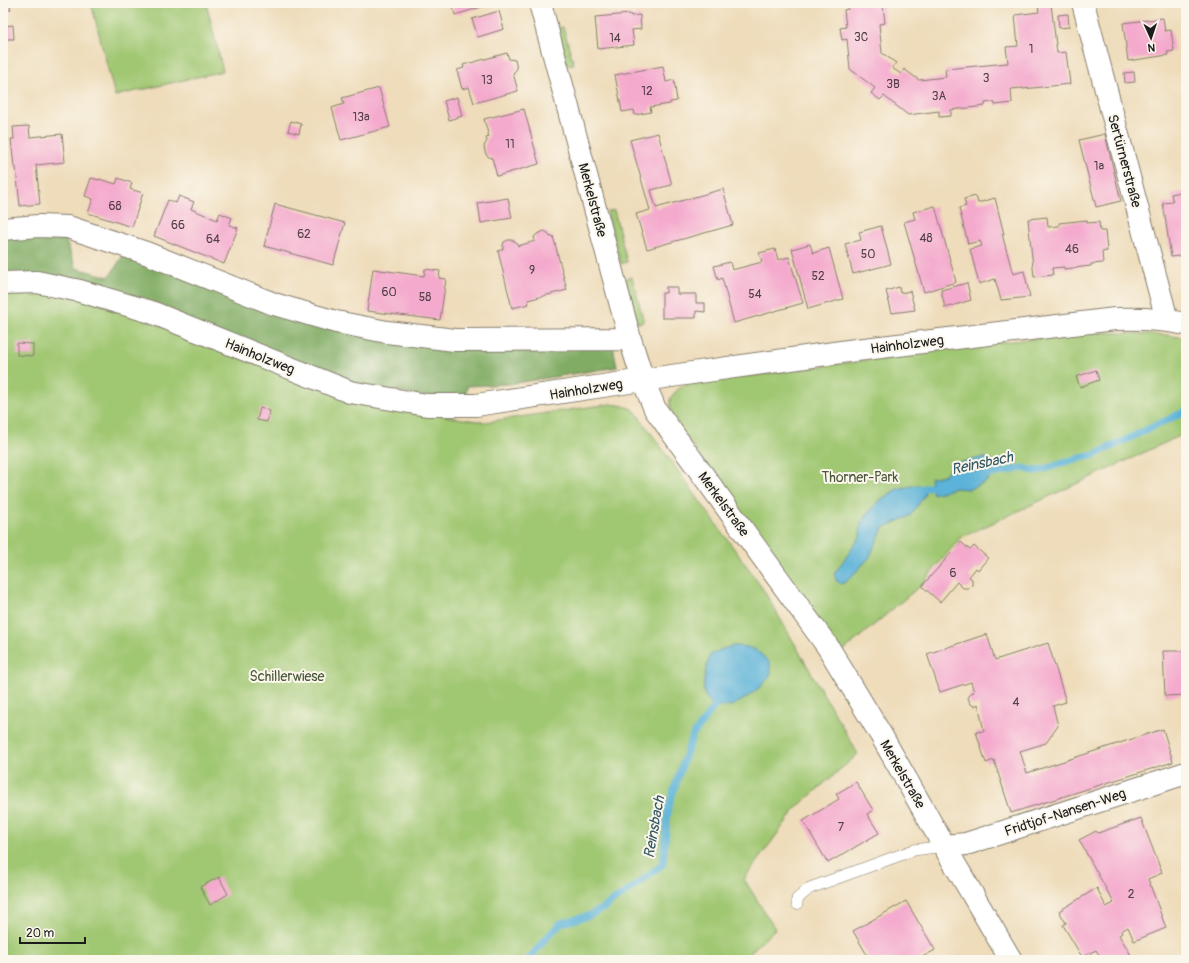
<svg xmlns="http://www.w3.org/2000/svg" width="1189" height="963" viewBox="0 0 1189 963" font-family="Pangolin,sans-serif">
  <style>
    .green { fill: #a0c772; stroke: #5e7247 }
    .forest { fill: #80ac64; stroke: #4e6440 }
    .water { fill: #5bb2d8; stroke: #3c677a }
    .lines { fill: none; stroke-linecap: round; stroke-linejoin: round }
    .stream { stroke: #5bb2d8; stroke-width: 7 }
    .building { fill: #f4aacd }
    .lane-casing { stroke: #857c6b; stroke-width: 12 }
    .street-casing { stroke: #857c6b; stroke-width: 24 }
    .lane { stroke: #fff; stroke-width: 11 }
    .street { stroke: #fff; stroke-width: 22 }
    .labels { text-anchor: middle; stroke-width: 4; stroke-linejoin: round; paint-order: stroke }
    .number-label { font-size: 12px; fill: #524048 }
    .street-label { font-size: 14px; fill: #1c1c1c; stroke: #fbf7ec }
    .park-label { font-size: 14px; fill: #4a583a; stroke: #fbf7ec }
    .water-label { font-size: 15px; font-style: italic; fill: #355867; stroke: #fbf7ec }
  </style>
  <rect width="100%" height="100%" fill="#fbf7ec"/>
  <filter id="ink" filterUnits="userSpaceOnUse"><feTurbulence type="fractalNoise" baseFrequency=".025" numOctaves="2"/><feDisplacementMap in="SourceGraphic" scale="8" xChannelSelector="R" yChannelSelector="G"/><feConvolveMatrix kernelMatrix="1 2 1 2 8 2 1 2 1" color-interpolation-filters="sRGB"/></filter>
  <filter id="wash" filterUnits="userSpaceOnUse"><feTurbulence type="fractalNoise" baseFrequency=".012" numOctaves="4" result="noise"/><feDisplacementMap in="SourceGraphic" scale="16" xChannelSelector="R" yChannelSelector="G"/><feGaussianBlur stdDeviation="0.9" result="paint"/><feColorMatrix in="noise" values="0 0 0 0 0 0 0 0 0 0 0 0 0 0 0 0 0 1.4 0 .05"/><feComposite in="paint" operator="in"/></filter>
  <g filter="url(#wash)">
    <rect width="100%" height="100%" fill="#eedcba"/>
    <!-- green -->
    <path class="green" d="M91,3H206L223,71L115,96Z
      M563,27L574,64L567,65L557,28Z
      M614,210L627,262L621,264L607,212Z
      M632,277L644,322L637,323L625,279Z
      M22,291L70,295L144,319L349,399L456,418L485,422L610,404C620,405 627,406 635,411L763,589L858,754L797,807L744,879L775,929L742,960H3V293Z
      M1096,332L1166,335L1186,338V433L960,538L921,585L842,652L681,429C670,409 661,400 684,385L984,344Z"/>
    <!-- forest -->
    <path class="forest" d="M63,233L76,268L109,277L124,254L337,329L613,346L617,367L509,384L467,386L466,396H419L352,382L3,273V234Z"/>
    <!-- water -->
    <path class="water" d="M985,457L991,468L990,476L986,482L969,489L955,488L933,494L930,478L944,475L954,464Z
      M916,485H921L924,488L925,495L910,516L883,528L869,558L847,581L841,584L836,580L834,574L860,537L861,523L872,508L883,498L897,489Z
      M733,646C753,646 756,649 770,663C770,666 771,670 771,672C769,683 740,704 730,706C725,707 719,706 714,706C712,704 709,702 707,699C699,689 707,666 710,655L722,649Z"/>
    <g class="lines">
      <!-- stream -->
      <path class="stream" d="M982,476L1022,468L1035,471L1042,470L1072,460L1094,455L1186,411
        M917,493L924,488L941,484
        M528,960L548,936L561,923L588,916L604,908L612,901L623,895L663,864L668,808L683,762L693,735L720,699"/>
    </g>
    <g id="blocks">
      <!-- building -->
      <path class="building" d="M3,3H9L11,9L3,13Z
        M452,3H495L455,15Z
        M847,3H887L888,6H883L885,23L879,24L882,53L896,63L892,68L901,74L904,69L919,80L946,77L945,69L1008,63L1006,47L1018,46L1015,15L1039,12L1038,6L1051,4L1057,53L1066,52L1070,84L1023,89V88L1011,89L1012,103L995,105L994,102L985,103V106L951,110V116L939,117V111L908,115L884,96L880,100L871,93L875,88L850,69L847,39L842,40L840,28L846,27L844,10L848,9Z
        M499,11L504,29L478,37L472,19Z
        M630,14L631,16L640,15L641,29L632,30L634,45L598,49L595,17Z
        M1068,14L1069,27L1059,28L1058,15Z
        M1163,18L1165,31L1171,30L1174,51L1167,52L1168,55L1128,61L1123,23Z
        M13,25L14,39H4L3,26Z
        M507,53L509,59L515,60L517,69L513,73L518,91L474,103L469,87L462,89L457,70L464,68L463,65Z
        M663,66L666,82L674,80L677,101L670,102V104L650,107L651,112L635,115L634,110L622,112L615,75Z
        M1134,72L1135,82L1125,83L1124,73Z
        M379,88L390,127L341,140L332,108L344,104L342,98Z
        M457,97L462,116L449,120L444,101Z
        M524,109L539,164L497,176L492,158L487,156L485,152L484,146L487,141L486,138L489,137L484,119Z
        M291,121L301,124L299,134L288,131Z
        M29,126L30,137L62,134L65,162L36,165L40,204L20,206L16,167H14L11,139H14L13,127Z
        M658,133L672,185L651,190L656,208L723,189L733,225L647,249L636,214L650,210L630,140Z
        M1105,134L1121,201L1096,207L1079,140Z
        M91,178L99,180V179L116,184L118,178L132,183L130,189L143,193L132,227L88,213L93,199L85,196Z
        M1186,191V255L1171,257L1163,203L1173,202L1171,194Z
        M179,196L194,202L191,209L217,220L220,213L232,218L229,225L238,228L224,264L154,236L168,200L176,203Z
        M976,196L978,203L995,198L1004,234H1002L1013,274L1024,271L1030,297L1001,300L995,279L979,284L970,249L982,246L980,241L968,244L959,208L966,206L964,199Z
        M508,198L512,218L481,223L478,203Z
        M275,204L345,223L333,265L264,246Z
        M935,206L956,282L924,292L904,222L915,219L913,212Z
        M1047,217L1048,227L1059,226V223L1087,220V223L1099,222L1100,231H1105L1107,251L1102,252L1103,263L1091,264V266L1064,269V267L1052,268L1053,275L1034,277L1028,219Z
        M881,226L891,264L853,274L845,244L861,240L859,232Z
        M544,231L548,233L550,237L553,236L567,290L528,300L529,304L512,308L498,251L503,249V245L504,242L508,240H512L516,242L518,246L535,241L534,237L537,234Z
        M810,244L813,253L829,248L843,299L808,309L792,249Z
        M775,249L778,260L789,257L803,303L734,323L722,278L718,280L714,266L730,262L732,270L762,262L759,253Z
        M373,269L424,276L425,269L440,271L439,278L446,279L440,320L367,311Z
        M967,283L971,300L945,308L941,290Z
        M666,287H677V294H696V303H705V312L696,311V318H662V293H666Z
        M899,287L900,293L910,291L915,310L892,313L886,291Z
        M17,343L33,344V356L17,355Z
        M1096,370L1099,380L1080,387L1076,377Z
        M260,408L270,411L267,422L257,420Z
        M961,542L970,550L974,546L988,558L978,570L976,568L969,577L972,579V585L969,588H963L957,582L940,602L922,586Z
        M987,634L995,660L1048,643L1066,702L1053,706L1058,726L1046,743L1020,751L1027,773L1163,729L1173,762L1011,813L994,760L986,763L976,732L984,731L978,704L975,706L972,705L970,703L968,698L971,693L974,692L971,682L940,692L927,654Z
        M1163,651H1186V695L1165,696Z
        M856,782L873,810L867,814L879,833L828,863L803,821L839,799L836,794Z
        M1141,818L1162,873L1148,879L1166,928L1134,941L1128,927L1121,931L1122,933L1119,935L1134,960H1102L1096,950L1082,957L1063,925L1066,923L1059,911L1097,888L1106,907L1114,903L1079,840L1096,831L1098,833Z
        M219,877L228,894L210,905L200,887Z
        M906,901L935,950L917,960H870L853,931Z"/>
    </g>
  </g>
  <g filter="url(#ink)">
    <use href="#blocks" fill-opacity="0" stroke="#857c6b" stroke-width="1"/>
    <g class="lines">
      <!-- lane casing -->
      <g class="lane-casing">
        <path id="lane" d="M797,904V899L810,888L914,850L944,846"/>
      </g>
      <!-- street casing -->
      <g class="street-casing">
        <path id="street" d="M540,3L630,339L643,380L655,409L828,647L881,735L944,846L1011,960
          M1083,3L1167,320
          M3,229L38,226L68,227L146,253L274,304L336,322L387,332L455,340L630,339
          M3,283L37,282L80,291L151,312L350,392L427,405H476L643,380L848,351L1115,319C1139,318 1162,319 1186,324
          M944,846L966,844L1186,773"/>
      </g>
      <!-- lane -->
      <use href="#lane" class="lane"/>
      <!-- street -->
      <use href="#street" class="street"/>
    </g>
  </g>
  <g class="labels">
    <!-- number labels -->
    <g class="number-label">
      <text x="861" y="41">3C</text>
      <text x="615" y="42">14</text>
      <text x="1031" y="53">1</text>
      <text x="986" y="82">3</text>
      <text x="487" y="84">13</text>
      <text x="893" y="88">3B</text>
      <text x="647" y="95">12</text>
      <text x="939" y="100">3A</text>
      <text x="361" y="121">13a</text>
      <text x="510" y="148">11</text>
      <text x="1099" y="170">1a</text>
      <text x="115" y="210">68</text>
      <text x="178" y="229">66</text>
      <text x="304" y="238">62</text>
      <text x="926" y="242">48</text>
      <text x="213" y="243">64</text>
      <text x="1072" y="253">46</text>
      <text x="868" y="258">50</text>
      <text x="532" y="274">9</text>
      <text x="818" y="280">52</text>
      <text x="389" y="296">60</text>
      <text x="755" y="298">54</text>
      <text x="425" y="301">58</text>
      <text x="953" y="577">6</text>
      <text x="1016" y="706">4</text>
      <text x="841" y="831">7</text>
      <text x="1131" y="898">2</text>
    </g>
    <!-- street labels -->
    <g class="street-label">
      <text transform="translate(1125 161) rotate(75)" y="5">Sertürnerstraße</text>
      <text transform="translate(593 200) rotate(75)" y="5">Merkelstraße</text>
      <text transform="translate(907 344) rotate(-7)" y="5">Hainholzweg</text>
      <text transform="translate(260 356) rotate(22)" y="5">Hainholzweg</text>
      <text transform="translate(586 389) rotate(-9)" y="5">Hainholzweg</text>
      <text transform="translate(724 504) rotate(54)" y="5">Merkelstraße</text>
      <text transform="translate(903 774) rotate(60)" y="5">Merkelstraße</text>
      <text transform="translate(1065 812) rotate(-18)" y="5">Fridtjof-Nansen-Weg</text>
    </g>
    <!-- park labels -->
    <g class="park-label">
      <text x="860" y="482">Thorner-Park</text>
      <text x="287" y="681">Schillerwiese</text>
    </g>
    <!-- water labels -->
    <g class="water-label">
      <text transform="translate(982 463) rotate(-12)" y="5">Reinsbach</text>
      <text transform="translate(654 827) rotate(-80)" y="5">Reinsbach</text>
    </g>
  </g>
  <!-- margin -->
  <rect width="1189" height="963" fill="none" stroke="#fbf7ec" stroke-width="16"/>
  <!-- north arrow -->
  <g transform="translate(1151 38) rotate(177)" stroke="#fbf7ec" stroke-width="3" paint-order="stroke">
  <path d="M0-3L7 15L0 10L-7 15Z" fill="#1c1c1c"/>
  <text y="-6" font-size="11" font-weight="bold" text-anchor="middle" fill="#1c1c1c">N</text>
  </g>
  <!-- scale -->
  <path d="M20 937v6h65v-6" fill="none" stroke="#1c1c1c" stroke-width="2"/>
  <text x="26" y="937" font-size="12" fill="#1c1c1c" stroke="#fbf7ec" stroke-width="3" paint-order="stroke">20 m</text>
</svg>
